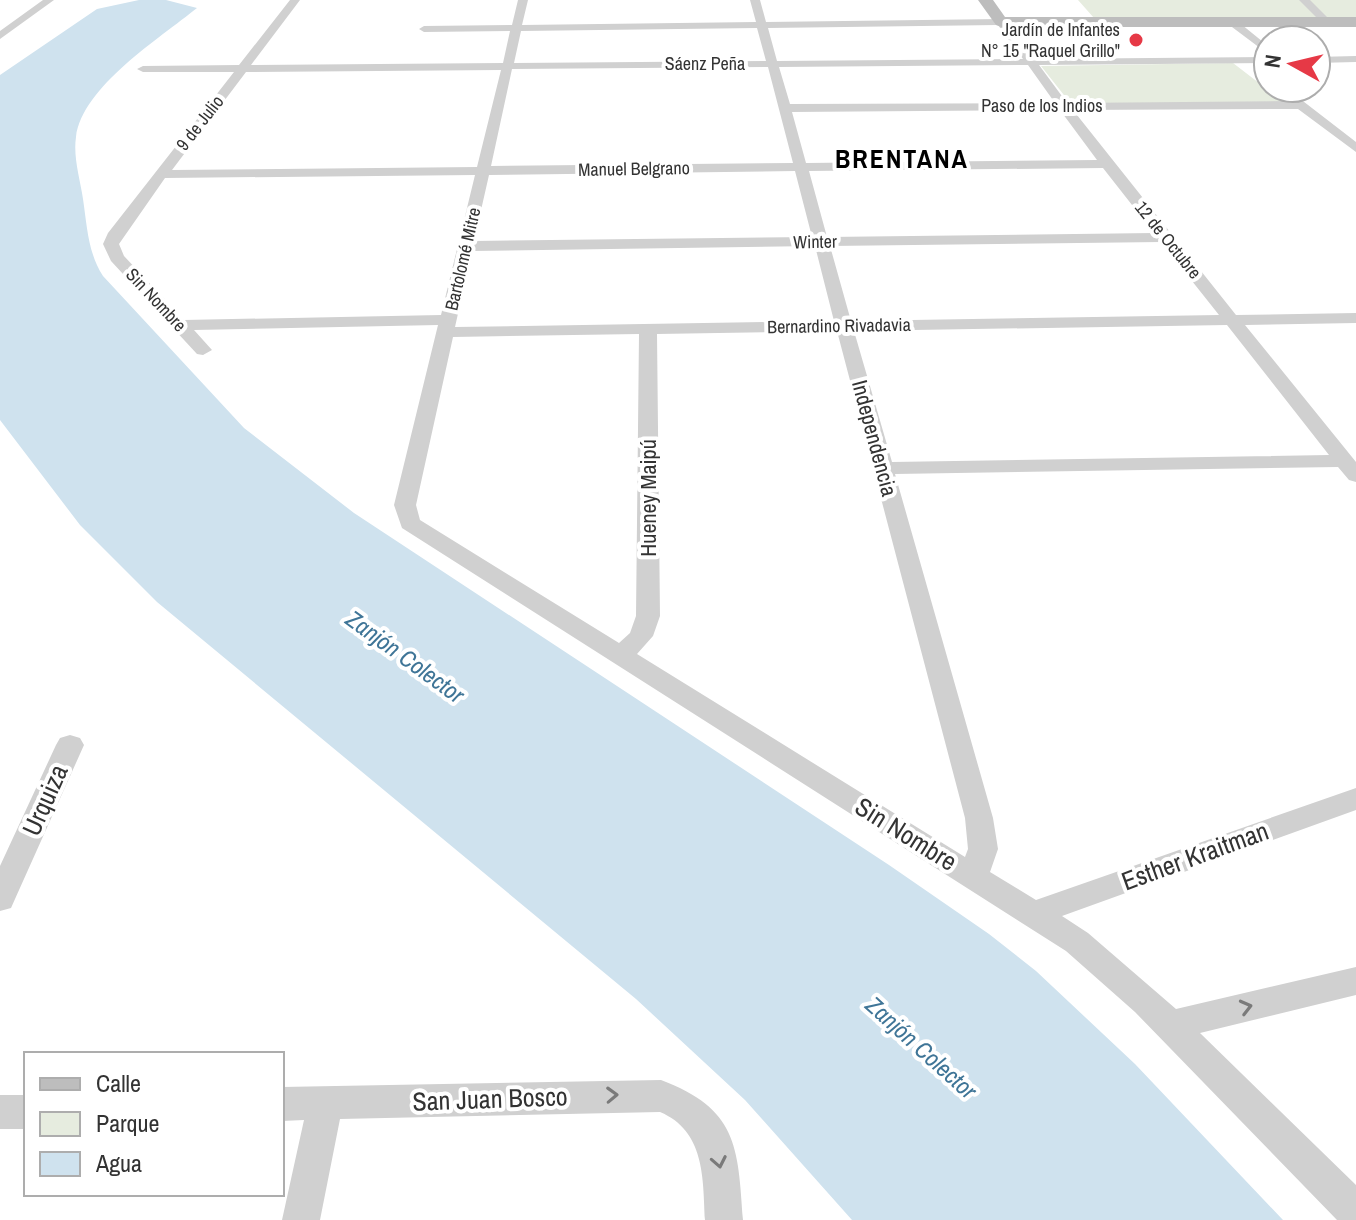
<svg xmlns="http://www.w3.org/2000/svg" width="1356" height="1220" viewBox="0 0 1356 1220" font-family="'Archivo Narrow',sans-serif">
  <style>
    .green { fill: #e6ecdf }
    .water { fill: #cfe2ee }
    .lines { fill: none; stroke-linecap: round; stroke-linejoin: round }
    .street { fill: #d0d0d0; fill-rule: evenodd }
    .secondary { fill: #bdbdbd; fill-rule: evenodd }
    .oneway { stroke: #7a7a7a }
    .poi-dot { fill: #e63946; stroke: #fff; stroke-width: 3 }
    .labels { text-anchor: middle; stroke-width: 8; stroke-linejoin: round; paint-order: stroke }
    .far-poi-label { font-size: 18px; fill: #333; stroke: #fff; text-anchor: end }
    .far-street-label { font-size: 18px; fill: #333; stroke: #fff }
    .street-label { font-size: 22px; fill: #333; stroke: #fff }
    .water-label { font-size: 24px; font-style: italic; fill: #3f7597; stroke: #fff }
    .far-district-label { font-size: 26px; font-weight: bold; letter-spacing: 2px; fill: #000; stroke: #fff }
    .near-street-label { font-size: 26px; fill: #333; stroke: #fff }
  </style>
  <rect width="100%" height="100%" fill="#fff"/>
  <!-- green -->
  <path class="green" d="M1078,0H1356V19L1094,18Z
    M1233,63L1285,103L1071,104L1041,66Z"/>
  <!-- water -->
  <path class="water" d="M139,0H166L197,8C160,38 82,87 76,137C73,157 80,179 83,199C87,226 88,253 103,276L244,428L354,513L889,865L989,934L1036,971L1135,1064L1283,1220H852L745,1100L636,999L157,602L80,525L0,420V75L97,9Z"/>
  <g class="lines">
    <!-- street -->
    <path class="street" d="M43,0H54L0,39V31Z
      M290,0H300L251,65L503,63L510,31L424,32L419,29L424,26L512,25L518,0H528L522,25L756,22L750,0H760L766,22L1001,19L1034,59L1268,57V63L1039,65L1067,103L1289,101L1273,88H1286L1356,142V152L1298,109L1073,110L1236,315L1356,313V323L1245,325L1356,462V482L1349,480L1338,467L895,474L993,818L998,849L990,872L1036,900L1356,788V810L1062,916L1088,933L1176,1009L1356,967V995L1200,1033L1356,1185V1220H1337L1135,1012L1066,951L402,528L394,505L438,325L194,330L212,350L203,355L197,354L111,261L103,244L108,233L234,72H143L137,69L143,66L239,65ZM998,25L1023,59L777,61L768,28ZM757,28L766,61L514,63L521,31ZM1028,65L1055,103L790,104L779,67ZM768,67L793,163L491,166L512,69ZM501,70L477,167L172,170L246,72ZM1060,110L1097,160L806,163L792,112ZM1103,168L1154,233L827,237L809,171ZM795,171L812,237L474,241L489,175ZM475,175L441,315L184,320L124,256L119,244L165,178ZM1161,242L1219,315L851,321L830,246ZM815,246L834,321L455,327L472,251ZM1227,325L1329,455L892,462L854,331ZM837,331L965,818L968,849L965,857L637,654L653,636L660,616L657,334ZM639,334L636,616L630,633L619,643L420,520L416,505L453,337Z
      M1299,0H1310L1328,18L1319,20Z
      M1228,20H1236L1268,46V54L1228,24Z
      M1356,56V62L1316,63V57Z
      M70,735L80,738L84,745L15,899L11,908L0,911V866L56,745L60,738Z
      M661,1080C737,1109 738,1145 743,1220H705C703,1178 705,1131 660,1112L340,1119L320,1220H282L304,1120L282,1121V1087Z
      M0,1095H26V1129H0Z"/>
    <!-- secondary -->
    <path class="secondary" d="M978,0H993L1005,17H1356V27H1001L996,25Z"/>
  </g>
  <!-- one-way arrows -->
  <defs><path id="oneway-chevron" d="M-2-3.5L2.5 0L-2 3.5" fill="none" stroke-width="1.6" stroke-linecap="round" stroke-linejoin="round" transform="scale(2)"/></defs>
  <g class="oneway">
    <use href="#oneway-chevron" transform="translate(1246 1007) rotate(-14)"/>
    <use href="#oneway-chevron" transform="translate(612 1095) rotate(-2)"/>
    <use href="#oneway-chevron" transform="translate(719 1162) rotate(79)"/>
  </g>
  <!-- markers -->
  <circle class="poi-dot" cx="1136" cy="40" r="8"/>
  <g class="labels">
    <!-- far-poi labels -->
    <g class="far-poi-label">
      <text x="1120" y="36">Jardín de Infantes<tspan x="1120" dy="21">N° 15 "Raquel Grillo"</tspan></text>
    </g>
    <!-- far-street labels -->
    <g class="far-street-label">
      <text x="705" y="70">Sáenz Peña</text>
      <text x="1042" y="112">Paso de los Indios</text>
      <text transform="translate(200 123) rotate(-52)" y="6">9 de Julio</text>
      <text transform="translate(634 169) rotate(-1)" y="6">Manuel Belgrano</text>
      <text transform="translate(1168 240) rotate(51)" y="6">12 de Octubre</text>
      <text transform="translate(815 242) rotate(-1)" y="6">Winter</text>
      <text transform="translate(463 259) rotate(-77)" y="6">Bartolomé Mitre</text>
      <text transform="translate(156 300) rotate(47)" y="6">Sin Nombre</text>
      <text transform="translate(839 326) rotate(-1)" y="6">Bernardino Rivadavia</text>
    </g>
    <!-- street labels -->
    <g class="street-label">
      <text transform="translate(875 438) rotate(75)" y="8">Independencia</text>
      <text transform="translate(648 498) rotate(-90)" y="8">Hueney Maipú</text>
    </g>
    <!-- water labels -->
    <g class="water-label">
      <text transform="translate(405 657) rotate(36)" y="8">Zanjón Colector</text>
      <text transform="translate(921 1048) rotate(42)" y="8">Zanjón Colector</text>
    </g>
    <!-- far-district labels -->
    <g class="far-district-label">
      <text x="902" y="168">BRENTANA</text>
    </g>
    <!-- near-street labels -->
    <g class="near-street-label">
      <text transform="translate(45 800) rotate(-66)" y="9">Urquiza</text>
      <text transform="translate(906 834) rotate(32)" y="9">Sin Nombre</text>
      <text transform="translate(1195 856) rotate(-20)" y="9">Esther Kraitman</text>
      <text transform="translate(490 1099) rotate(-2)" y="9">San Juan Bosco</text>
    </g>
  </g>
  <!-- legend -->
  <rect x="24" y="1052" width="260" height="144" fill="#ffffff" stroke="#adadad" stroke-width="2"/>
  <rect x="40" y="1078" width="40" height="12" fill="#bdbdbd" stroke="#adadad" stroke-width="2"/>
  <text x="96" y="1092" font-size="24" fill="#333333">Calle</text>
  <rect x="40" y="1112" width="40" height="24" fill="#e6ecdf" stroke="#adadad" stroke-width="2"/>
  <text x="96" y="1132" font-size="24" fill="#333333">Parque</text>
  <rect x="40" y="1152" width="40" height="24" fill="#cfe2ee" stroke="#adadad" stroke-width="2"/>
  <text x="96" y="1172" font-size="24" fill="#333333">Agua</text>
  <!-- north arrow -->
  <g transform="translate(1292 64) rotate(278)"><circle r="38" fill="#ffffff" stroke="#adadad" stroke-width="2"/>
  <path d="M0-6L14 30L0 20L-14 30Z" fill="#e63946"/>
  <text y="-12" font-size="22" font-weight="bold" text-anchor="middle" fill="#333333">N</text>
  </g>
</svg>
